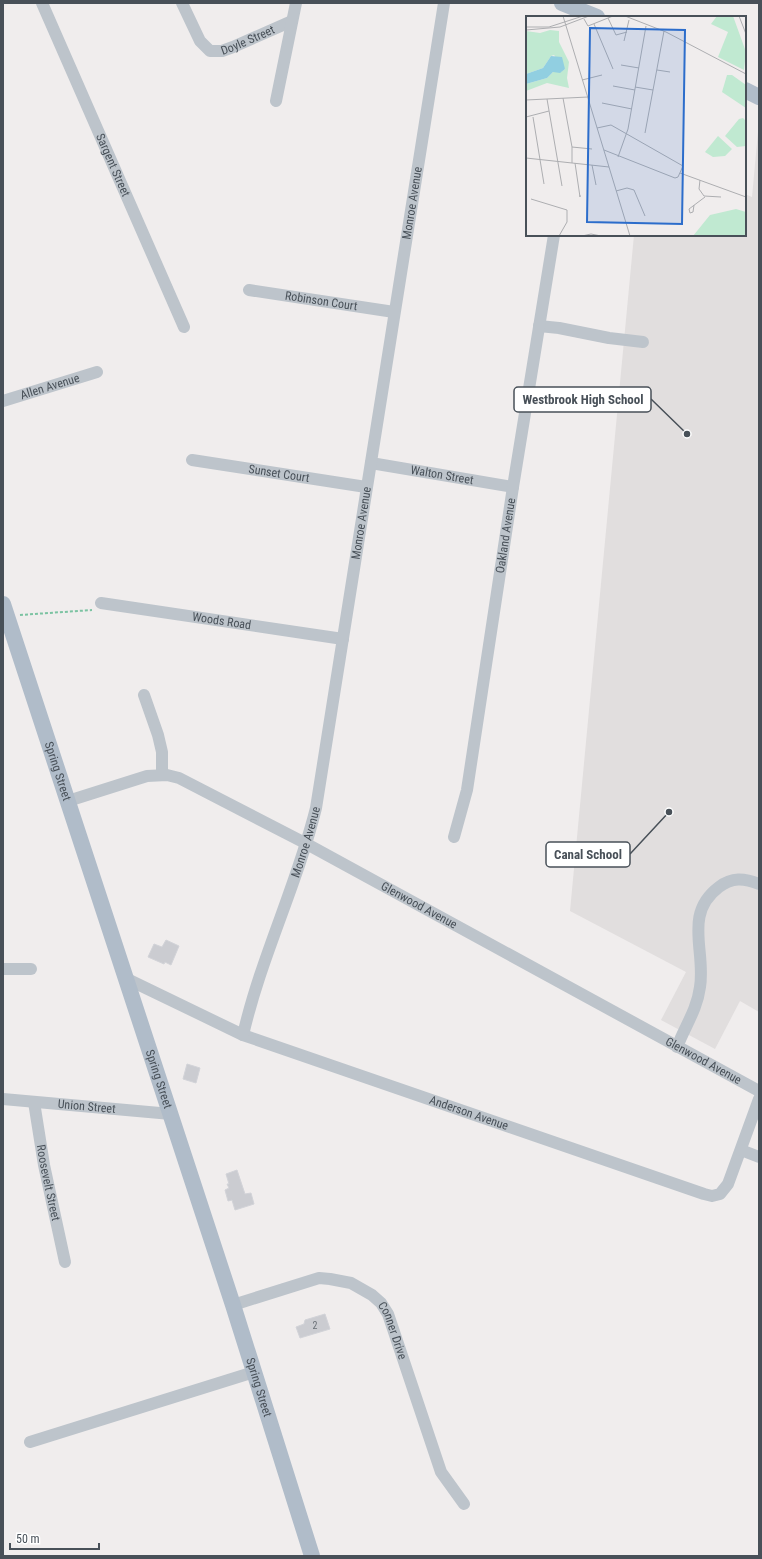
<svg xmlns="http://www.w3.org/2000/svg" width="762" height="1559" viewBox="0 0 762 1559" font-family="'Roboto Condensed',sans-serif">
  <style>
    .education { fill: #e1dede }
    .building { fill: #cbccd1; stroke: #d2d3d8 }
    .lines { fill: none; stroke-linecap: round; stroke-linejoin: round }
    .path { stroke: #7cc3a2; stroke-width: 2; stroke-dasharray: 3 2; stroke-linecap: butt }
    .minor { stroke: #bdc4cb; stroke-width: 12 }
    .major { stroke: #b0bcc9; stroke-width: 16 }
    .labels { text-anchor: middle; stroke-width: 3; stroke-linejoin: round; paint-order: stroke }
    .number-label { font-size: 10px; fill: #696f76 }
    .street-label { font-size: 12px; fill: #485058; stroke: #fff }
    .inset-road { fill: none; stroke: #adaeb1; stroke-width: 1 }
    .view { fill: #2c6dcb; fill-opacity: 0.15; stroke: #2c6dcb; stroke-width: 2 }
    .inset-edge { fill: none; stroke: #485058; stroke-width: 2 }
    .leader { fill: none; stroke: #485058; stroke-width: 1.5 }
    .callout-dot { fill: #485058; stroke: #fff; stroke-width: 1.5 }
    .callout { fill: #fff; stroke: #485058; stroke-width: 1.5 }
    .callout-label { font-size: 13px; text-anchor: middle; font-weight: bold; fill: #485058 }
  </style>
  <rect width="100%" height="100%" fill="#f0eded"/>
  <!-- education -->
  <path class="education" d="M759,121V1012L740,1001L715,1049L661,1020L686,972L570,911L634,235H745V194L752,197Z"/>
  <!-- building -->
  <path class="building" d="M166,940L179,946L171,965L165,962L164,964L148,957L154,944L162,947Z
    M187,1064L200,1068L196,1083L183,1079Z
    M237,1170L245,1194L251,1193L254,1204L235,1210L232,1200L228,1201L225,1190L229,1188L227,1184H229L226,1174Z
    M325,1314L330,1329L300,1338L296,1327L304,1324L305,1320Z"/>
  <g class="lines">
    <!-- path -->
    <path class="path" d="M20,615L92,610"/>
    <!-- minor -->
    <g class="minor">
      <path id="s1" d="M42,3L184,327"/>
      <path id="s2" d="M182,3L200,41L210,51H222L233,47L292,21"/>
      <path d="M276,101L296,3"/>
      <path id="s3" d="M249,290L394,312"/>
      <path d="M539,326L559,328L609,338L643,342"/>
      <path id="s4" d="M3,401L97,372"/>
      <path id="s5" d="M192,460L366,487"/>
      <path id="s6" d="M371,463L513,487"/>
      <path id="s7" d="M101,603L343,639"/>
      <path d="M144,695L158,735L162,752V775"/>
      <path id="s8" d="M68,801L147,776L167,775L179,778L305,843L759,1091"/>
      <path id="s9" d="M454,837L467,790L513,487L554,235"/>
      <path d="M3,969H31"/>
      <path id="s10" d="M125,978L243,1035L704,1194L712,1196L720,1194L728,1184L759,1099"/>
      <path id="s11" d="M243,1035C261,957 297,885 316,808L444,3"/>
      <path d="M677,1047C685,1026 697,1010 700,987C706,951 683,914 719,887C732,877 744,878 759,884"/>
      <path id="s12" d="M3,1099L171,1114"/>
      <path id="s13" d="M34,1102L44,1165L65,1262"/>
      <path d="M741,1150L759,1157"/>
      <path id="s14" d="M233,1305L319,1278L330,1279L351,1283L372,1295L381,1303L388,1314L441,1472L464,1504"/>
      <path d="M30,1442L254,1372"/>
    </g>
    <!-- major -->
    <g class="major">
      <path d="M562,3L597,17"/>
      <path d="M745,90L759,97"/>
      <path id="s15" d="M3,604L233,1305L312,1556"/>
    </g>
  </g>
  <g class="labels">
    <!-- number labels -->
    <g class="number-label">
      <text x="315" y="1329">2</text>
    </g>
    <!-- street labels -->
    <g class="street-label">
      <text dy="4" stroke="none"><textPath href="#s2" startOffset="96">Doyle Street</textPath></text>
      <text dy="4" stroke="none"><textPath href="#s1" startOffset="177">Sargent Street</textPath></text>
      <text dy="4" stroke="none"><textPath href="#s11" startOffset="851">Monroe Avenue</textPath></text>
      <text dy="4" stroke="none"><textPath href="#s3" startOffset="73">Robinson Court</textPath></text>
      <text dy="4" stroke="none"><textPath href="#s4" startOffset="49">Allen Avenue</textPath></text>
      <text dy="4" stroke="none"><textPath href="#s5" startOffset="88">Sunset Court</textPath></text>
      <text dy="4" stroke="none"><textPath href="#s6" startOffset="72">Walton Street</textPath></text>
      <text dy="4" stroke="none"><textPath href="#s11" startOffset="527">Monroe Avenue</textPath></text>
      <text dy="4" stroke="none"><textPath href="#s9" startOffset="306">Oakland Avenue</textPath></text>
      <text dy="4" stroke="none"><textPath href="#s7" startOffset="122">Woods Road</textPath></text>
      <text dy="4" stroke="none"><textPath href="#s15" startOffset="176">Spring Street</textPath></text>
      <text dy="4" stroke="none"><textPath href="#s11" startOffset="203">Monroe Avenue</textPath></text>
      <text dy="4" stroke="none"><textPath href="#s8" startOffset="387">Glenwood Avenue</textPath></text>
      <text dy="4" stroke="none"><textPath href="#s8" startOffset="711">Glenwood Avenue</textPath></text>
      <text dy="4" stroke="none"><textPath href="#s15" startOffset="500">Spring Street</textPath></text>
      <text dy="4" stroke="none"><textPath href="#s12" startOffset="84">Union Street</textPath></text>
      <text dy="4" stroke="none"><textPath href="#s10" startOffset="370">Anderson Avenue</textPath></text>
      <text dy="4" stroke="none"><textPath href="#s13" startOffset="82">Roosevelt Street</textPath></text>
      <text dy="4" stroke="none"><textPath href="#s14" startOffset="189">Conner Drive</textPath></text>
      <text dy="4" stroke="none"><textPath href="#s15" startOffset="824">Spring Street</textPath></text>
    </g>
  </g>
  <!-- overview -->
  <g transform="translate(526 16)">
    <rect width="220" height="220" fill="#f0eded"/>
    <path d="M191,0H207L220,36L218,54L192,41L202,16L185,8ZM24,14L33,15V26L43,46L41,62L43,72L21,67L0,75V68L21,62L27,56H35L39,53L28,39L25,40L17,52L0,58V15L14,17ZM201,59H206L220,69V92L196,76ZM217,102L220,105V130L211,131L199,120L213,103ZM192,120L206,133L199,140L187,141L179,136ZM210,193L220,196V220H167L184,199Z" fill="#c0e9d1"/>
    <path d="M25,40L36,41L39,53L34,57L27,56L21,62L0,68V58L17,52Z" fill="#91cfe1"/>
    <path class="inset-road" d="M37,0L104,220M99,0L140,16L220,58M213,0L220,18M82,2L90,19L101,16M58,3L62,10L87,0M68,8L87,53M0,11H23L57,0M0,14L34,11L63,0M98,25L103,4M95,49L113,52M131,54L144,56M56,64L76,59M87,70L109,74M109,71L127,74M37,82L46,131V147M21,83L36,170M0,84L62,81M76,87L106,93M0,101L23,95M7,101L18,168M71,112L85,109L157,150L152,161L149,162L78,134M119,117L138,15M46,131L66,133M92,141L102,113L120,10M0,142L83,151M49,147L54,181V179M66,149L70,169M154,157L220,181M174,164L173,173L178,180L195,181M90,175L101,172L108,174L119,200M5,183L41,194V206L33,220M168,189L167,196L164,197L163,193L179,181M56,220L65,218L75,220"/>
    <path class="view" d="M64,12L159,14L156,208L61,206Z"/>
    <rect width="220" height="220" class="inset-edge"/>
  </g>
  <!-- callouts -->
  <path class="leader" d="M687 434L651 399M669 812L630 854"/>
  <g class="callout-dot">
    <circle cx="687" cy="434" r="4"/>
    <circle cx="669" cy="812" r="4"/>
  </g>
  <g class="callout">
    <rect x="514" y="387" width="137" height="25" rx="4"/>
    <rect x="546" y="842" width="84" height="25" rx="4"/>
  </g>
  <g class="callout-label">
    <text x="583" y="404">Westbrook High School</text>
    <text x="588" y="859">Canal School</text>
  </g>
  <!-- border -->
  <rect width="762" height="1559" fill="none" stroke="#485058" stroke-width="8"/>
  <!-- scale -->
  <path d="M10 1543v6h89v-6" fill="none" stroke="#485058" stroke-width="2"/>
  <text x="16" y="1543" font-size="12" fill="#485058" stroke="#ffffff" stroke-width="3" paint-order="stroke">50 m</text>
</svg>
